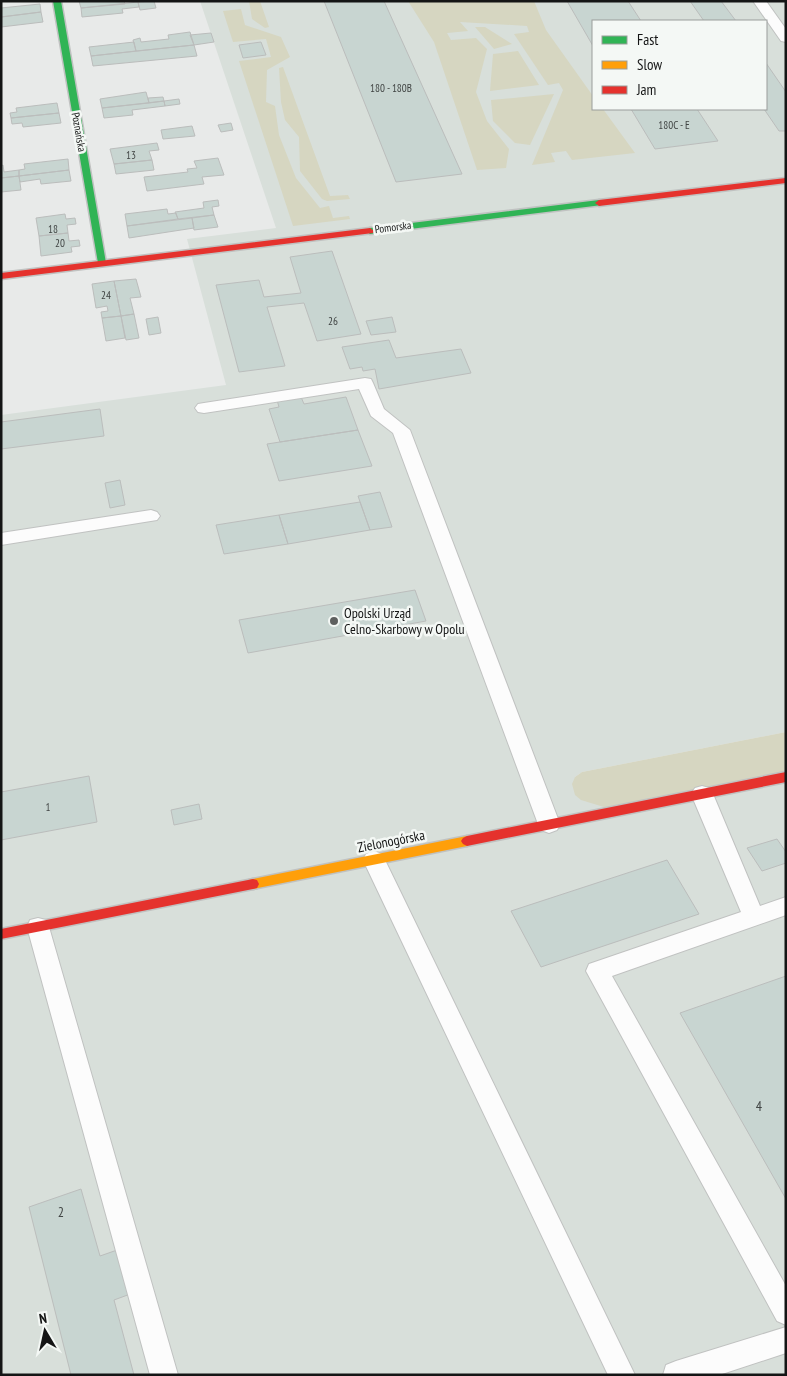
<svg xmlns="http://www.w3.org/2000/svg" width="787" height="1376" viewBox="0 0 787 1376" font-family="'PT Sans Narrow',sans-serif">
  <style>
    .built { fill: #d8dfda; fill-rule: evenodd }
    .green { fill: #d6d6c1 }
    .building { fill: #c8d5d1; stroke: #bbbdbc }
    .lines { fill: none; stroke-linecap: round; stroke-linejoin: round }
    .lane-casing { stroke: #c0c2c1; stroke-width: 2 }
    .fast-casing { stroke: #c0c2c1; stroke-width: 3 }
    .slow-casing { stroke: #c0c2c1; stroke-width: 3 }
    .jam-casing { stroke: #c0c2c1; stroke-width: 3 }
    .lane { fill: #fcfcfc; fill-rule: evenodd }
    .fast { fill: #30b455; fill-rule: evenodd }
    .slow { fill: #ff9f0a; fill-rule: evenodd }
    .jam { fill: #e5322d; fill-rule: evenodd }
    .poi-dot { fill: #5e605f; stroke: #f4f8f5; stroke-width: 2 }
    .labels { text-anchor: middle; stroke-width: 5; stroke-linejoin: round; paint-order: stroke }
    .number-label { font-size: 11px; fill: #414544 }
    .far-street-label { font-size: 11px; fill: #141515; stroke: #f4f8f5 }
    .poi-label { font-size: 14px; fill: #141515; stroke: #f4f8f5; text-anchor: start }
    .street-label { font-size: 14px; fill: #141515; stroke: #f4f8f5 }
    .near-number-label { font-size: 14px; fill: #414544 }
  </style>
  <rect width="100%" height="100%" fill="#e8eae9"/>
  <!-- built -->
  <path class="built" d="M200,1H786V732L582,772L575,777H786V1375H1V415L226,385L187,239L276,228ZM593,21H766V109H593Z"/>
  <!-- green -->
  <path class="green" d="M249,1H260L269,27L265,28L252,19Z
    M408,1H534L546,30L593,96V109H603L635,153L572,160L566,151L551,153L555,162L532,165L563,90L559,83L548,85L514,34L529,32L527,26L460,22L468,31L447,33L451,40L476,38L487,49L476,92L487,121L509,149L506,168L477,170L434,42Z
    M241,9L245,25L281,37L290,57L267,70L266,102L275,106L279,135L296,178L320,208L329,206L333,218L349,216L350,219L293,226L239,61L271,57L266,39L233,42L223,11Z
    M475,27H485L512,44L494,49Z
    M518,51L539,85L490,91L493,54Z
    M283,67L330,196L348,195L350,199L327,201L322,199L300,171L299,137L285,120L281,102L279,68Z
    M554,94L530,145L515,143L493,121L491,100Z
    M786,732V777L617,811L581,800L575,795L572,784L575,777L582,772Z"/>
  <!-- building -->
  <path class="building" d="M79,1H124L125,4L81,8Z
    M154,1L156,8L140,10L138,2Z
    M324,1H384L462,174L396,182Z
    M567,1H628L641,21H593V46Z
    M690,1H721L736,21H704Z
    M138,2L139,7L122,9L123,13L82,17L81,8Z
    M40,4L41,12L1,17V8Z
    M41,12L43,22L1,27V17Z
    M190,32L194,45L136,51L133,40L140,38L141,42L169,39L168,35Z
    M211,33L214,42L194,45L190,35Z
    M134,42L136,51L91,56L89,47Z
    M261,42L266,55L243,58L239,45Z
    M194,45L197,56L93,66L91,56Z
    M766,63L786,92V131H779L764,109H766Z
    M146,92L149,103L102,108L100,99Z
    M163,97L164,101L149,103L148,98Z
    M179,99L180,104L165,106L164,101Z
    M164,101L165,106L132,110L133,115L104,118L102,108Z
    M57,103L59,113L11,118L10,113L17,112L16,108Z
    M631,109H697L718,141L655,149Z
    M59,113L61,123L23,127L22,123L12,124L11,118Z
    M231,123L233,130L221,132L218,125Z
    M192,126L195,136L163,139L161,130Z
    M157,143L159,150L149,151L152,160L114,164L110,149Z
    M218,158L224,175L202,177L204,184L147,191L144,177L188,172L187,169L197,168L194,161Z
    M68,159L69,170L19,176V170L25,169L24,164Z
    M152,160L154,170L116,174L114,164Z
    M3,165L4,172L19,170V176L1,178V166Z
    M69,170L71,181L41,184L40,179L20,182L19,176Z
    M19,176L21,190L1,192V178Z
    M218,200L219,206L212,207L214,215L178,219L175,212L204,208L203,202Z
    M167,209L168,214L176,213L178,219L127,226L125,214Z
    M65,214L66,219L75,218L76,224L67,225L68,233L39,236L36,218Z
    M214,215L218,227L194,230L192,218Z
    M192,218L194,228L129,238L127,226Z
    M68,233L69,241L79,240L80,246L71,247L72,252L41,256L39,236Z
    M332,251L361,334L317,341L304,303L267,307L285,366L239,372L216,285L259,280L264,297L301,293L290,257Z
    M136,279L141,297L130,298L134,314L121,316L114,281Z
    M114,281L121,316L102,318L101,312L108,311L107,306L96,308L92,284Z
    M134,314L139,338L126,340L121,316Z
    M121,316L125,338L106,341L102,318Z
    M158,317L161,333L149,335L146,319Z
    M392,317L396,332L371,335L366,321Z
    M389,340L396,358L461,349L471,373L379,389L375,369L363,371L362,367L350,369L342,347Z
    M301,397L304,404L346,397L358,430L280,442L269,409L279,407L277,400Z
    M100,409L104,436L1,449V422Z
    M358,430L372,466L279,481L267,444Z
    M120,480L125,505L110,508L105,483Z
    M380,492L392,527L370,530L358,496Z
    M360,502L370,530L288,544L279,515Z
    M279,515L288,544L224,554L216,525Z
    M415,590L426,621L248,653L239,620Z
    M89,776L97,822L1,840V792Z
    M199,804L202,819L174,825L171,810Z
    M777,839L786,852V863L762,871L747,848Z
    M667,860L699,914L541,967L511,911Z
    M786,976V1199L680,1013Z
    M81,1189L100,1256L120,1249L133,1293L114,1300L134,1375H71L29,1207Z"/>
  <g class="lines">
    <!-- lane casing -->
    <g class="lane-casing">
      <path id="lane" d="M753,1H766L786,29V42L781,41Z
        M365,378L371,379L373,383L384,409L410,430L560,824L557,830L549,833L541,830L538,824L393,433L371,416L359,389L204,413L198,412L195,408L198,404L204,403Z
        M151,510L157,512L160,516L157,520L1,545V533Z
        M702,786L709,788L713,794L760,906L786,897V915L612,976L786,1286V1325L777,1321L586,971L589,964L741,912L691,794L695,788Z
        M374,851L382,854L385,860L635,1375H608L363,860L366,854Z
        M38,918L46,920L49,927L178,1375H150L27,927L30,920Z
        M786,1327V1353L719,1375H663L666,1365L676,1361Z"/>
    </g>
    <!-- fast casing -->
    <g class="fast-casing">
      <path id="fast" d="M53,1H61L106,263L102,266L98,263Z
        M599,200L602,201V205L370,234L366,231L370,228Z"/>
    </g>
    <!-- slow casing -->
    <g class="slow-casing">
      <path id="slow" d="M467,836L471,838L473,841L471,844L467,846L253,889L249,888L247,884L249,880L253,879Z"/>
    </g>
    <!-- jam casing -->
    <g class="jam-casing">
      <path id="jam" d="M786,178V183L599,206L595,203L599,200Z
        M370,228L374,231L373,233L1,279V273Z
        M786,772V782L467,846L463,844L461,841L463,838L467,836Z
        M253,879L257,880L259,884L257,888L253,889L1,939V929Z"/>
    </g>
    <!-- lane -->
    <use href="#lane" class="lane"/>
    <!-- fast -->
    <use href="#fast" class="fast"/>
    <!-- slow -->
    <use href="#slow" class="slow"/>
    <!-- jam -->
    <use href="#jam" class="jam"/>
  </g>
  <!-- markers -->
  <circle class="poi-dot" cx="334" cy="621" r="5"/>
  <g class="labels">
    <!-- number labels -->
    <g class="number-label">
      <text x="391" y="92">180 - 180B</text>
      <text x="674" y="129">180C - E</text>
      <text x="131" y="159">13</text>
      <text x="53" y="233">18</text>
      <text x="60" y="247">20</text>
      <text x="106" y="299">24</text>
      <text x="333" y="325">26</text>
      <text x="48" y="811">1</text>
    </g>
    <!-- far-street labels -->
    <g class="far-street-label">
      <text transform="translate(79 132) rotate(80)" y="4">Poznańska</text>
      <text transform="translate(393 227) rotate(-7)" y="4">Pomorska</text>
    </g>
    <!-- poi labels -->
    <g class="poi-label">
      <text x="344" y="618">Opolski Urząd<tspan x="344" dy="16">Celno-Skarbowy w Opolu</tspan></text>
    </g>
    <!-- street labels -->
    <g class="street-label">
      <text transform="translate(391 841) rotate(-11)" y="5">Zielonogórska</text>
    </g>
    <!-- near-number labels -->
    <g class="near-number-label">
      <text x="759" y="1111">4</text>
      <text x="61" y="1217">2</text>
    </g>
  </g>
  <!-- border -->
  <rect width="787" height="1376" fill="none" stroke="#141515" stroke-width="5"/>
  <!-- legend -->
  <rect x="592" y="20" width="175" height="90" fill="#f4f8f5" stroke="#9a9d9b"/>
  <rect x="602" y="36" width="25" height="8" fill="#30b455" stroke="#9a9d9b"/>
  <text x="637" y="45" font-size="15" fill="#141515">Fast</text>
  <rect x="602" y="61" width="25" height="8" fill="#ff9f0a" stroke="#9a9d9b"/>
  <text x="637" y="70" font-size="15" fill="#141515">Slow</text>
  <rect x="602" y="86" width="25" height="8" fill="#e5322d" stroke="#9a9d9b"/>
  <text x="637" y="95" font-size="15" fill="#141515">Jam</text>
  <!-- north arrow -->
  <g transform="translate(45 1331) rotate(351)" stroke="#f4f8f5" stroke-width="4" paint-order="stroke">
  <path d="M0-4L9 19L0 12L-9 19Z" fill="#141515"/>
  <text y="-8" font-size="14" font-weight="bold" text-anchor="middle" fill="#141515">N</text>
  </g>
</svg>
